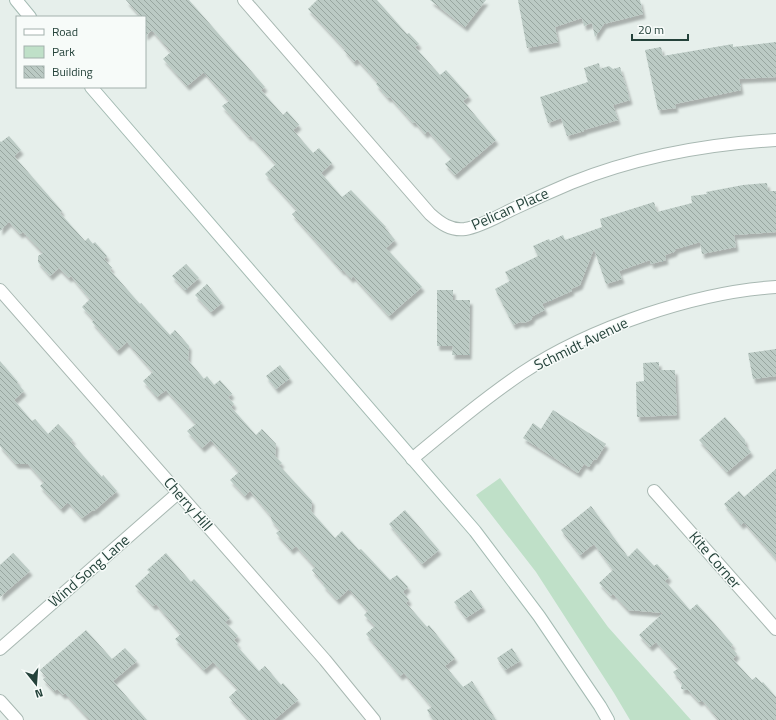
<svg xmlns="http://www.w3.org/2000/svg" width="776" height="720" viewBox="0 0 776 720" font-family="'Titillium Web',sans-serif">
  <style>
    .green { fill: #bfe0c8 }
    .building { fill: url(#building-back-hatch); filter: url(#shadow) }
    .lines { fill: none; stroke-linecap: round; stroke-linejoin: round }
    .minor-casing { stroke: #a8b8b2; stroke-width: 14 }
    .secondary-casing { stroke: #a4bbb3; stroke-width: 14 }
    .minor { stroke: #fff; stroke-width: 12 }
    .secondary { stroke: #fff; stroke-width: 12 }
    .labels { text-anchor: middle; stroke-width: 3; stroke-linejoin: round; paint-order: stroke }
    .street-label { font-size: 15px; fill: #24423a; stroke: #f7fbf9 }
  </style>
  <defs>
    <pattern id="building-back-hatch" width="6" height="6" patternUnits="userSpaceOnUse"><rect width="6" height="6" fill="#bbcac4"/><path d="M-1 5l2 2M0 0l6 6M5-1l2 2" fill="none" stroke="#98a6a0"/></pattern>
    <filter id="shadow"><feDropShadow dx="2.5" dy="4.5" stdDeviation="1" flood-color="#0004"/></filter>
  </defs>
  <rect width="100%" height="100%" fill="#e6efeb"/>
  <!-- green -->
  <path class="green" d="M500,478L608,627L691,720H630L614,693L536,572L476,495Z"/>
  <!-- building -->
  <path class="building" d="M126,0H189L265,87L261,90L283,115L287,111L299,125L293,130L313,153L319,148L332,163L321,173L342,197L351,190L386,227L385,228L395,240L386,248L422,287L389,316L353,276L351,279L343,270L342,271L292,214L297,210L265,174L276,164L250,135L249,137L222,106L229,101L204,72L187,86L163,59L171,52L152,30L145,36V17H141Z
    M317,0H377L407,34L409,33L419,44L415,47L440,75L446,70L469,96L463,101L496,140L455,175L445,164L452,158L428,131L425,134L415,122L413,123L390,97L388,98L376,84L378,82L357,59L354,62L344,50L345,49L308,9Z
    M430,0H486L465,27Z
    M518,0H640L643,14L604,24L595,37L592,23L584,26L582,18L555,27L558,42L527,48Z
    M776,42V77L739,79L741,90L675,104L676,108L658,110L645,50L661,47L663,56L733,44V47Z
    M599,63L600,69L609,66L613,69L620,67L630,100L613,105L618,120L584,130V131L567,136L561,118L548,123L540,97L588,82L584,68Z
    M9,136L21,150L14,156L62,211L60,213L85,241L88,238L93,244L95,242L107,256L104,259L112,268L110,270L140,304L141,303L170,335L175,330L189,346L188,360L204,379L207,376L214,385L220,380L232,394L228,397L234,404L231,407L256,435L262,429L276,444L275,456L282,463L279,465L312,501L311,511L335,538L342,531L359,550L361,549L390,580L397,575L408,587L403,592L409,600L406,603L427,627L429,625L455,658L445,666L463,687L472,681L496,720H433L427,710L432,707L404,673L400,676L366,634L375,626L364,615L368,611L349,589L337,600L323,585L324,584L312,570L315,567L296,546L291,550L276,533L280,530L272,521L270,515L250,491L245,496L230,480L239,472L211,440L202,448L187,431L196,424L166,390L157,397L143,381L153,372L127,342L117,351L92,322L94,320L82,307L90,299L71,276L69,278L59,268L50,276L38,262V256L43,253L23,232L20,234L9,222L0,231V141L1,142Z
    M767,183L768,191H776V232L734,235L736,247L702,254L700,242L676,249L674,252L665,255L666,260L651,264L650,260L619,271L622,279L606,284L594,249L580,285L571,289L572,291L542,304L545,310L533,316L531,320L524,323L520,322L513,325L495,289L510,281L505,272L538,256L533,246L549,239L550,241L563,235L565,240L602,227L600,219L654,202L657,212L692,203L691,196L707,194L706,192L743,185Z
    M186,264L199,278L185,290L172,276Z
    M207,284L222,303L211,312L195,295Z
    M437,290H453V300H470L469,355H452L453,346H437Z
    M776,349V376L753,379L748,353Z
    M0,361L18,382L17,383L24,391L14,400L32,421L35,419L48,434L58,424L73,440L71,442L102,477L103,475L117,491L94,511L93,510L82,518L68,502L61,509L40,486L44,482L28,464H16L0,446Z
    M659,362V370H675L677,415L637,417L636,382L644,381L643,363Z
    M280,365L290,378L276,389L266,376Z
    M553,410L606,444L596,460L594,459L589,467L584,464L578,473L523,438L533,423L541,429Z
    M725,417L745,440L746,446L751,452L727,472L699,440Z
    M776,469V559L744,522L741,525L724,504L739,491L744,497Z
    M591,506L628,557L637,548L654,566L657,564L669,577L665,581L690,610L697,604L708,616L733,645L731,647L737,654L733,659L752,680L756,677L762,683L763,682L776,697V720H719L702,700L699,702L688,690L681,689L682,683L673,672L679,668L656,642L650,647L639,635L663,613L628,610L613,594L611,596L599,583L613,570L594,544L580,555L561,530Z
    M405,510L439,550L422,564L389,524Z
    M13,553L30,571L0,597V565Z
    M166,553L191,582L194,579L230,618L225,622L238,636L234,640L238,644L237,646L259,671L265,666L281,685L283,683L298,700L274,720H249L229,697L238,689L213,662L204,670L175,639L181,634L156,604L153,606L135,586L150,572L147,570Z
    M471,590L483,607L466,618L454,602Z
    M86,630L112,659L125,648L137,661L113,681L147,720H90L65,693L63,695L57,689L54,691L43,679L46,677L40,670Z
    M512,648L520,661L505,670L497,658Z"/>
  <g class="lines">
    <!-- minor casing -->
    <g class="minor-casing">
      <path id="minor" d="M244,0L430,214C440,223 451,231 465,229C482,226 498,216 513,209C532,200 552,191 571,183C636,157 707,144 776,140
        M0,290L325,660L374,720
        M412,459C448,429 484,399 522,373C590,328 695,292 776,287
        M654,491L776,629
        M0,649L178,493
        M0,701L17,720"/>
    </g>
    <!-- secondary casing -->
    <g class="secondary-casing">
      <path id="secondary" d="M16,0L30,17
        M91,87L475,531L539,616L600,706L608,720"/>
    </g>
    <!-- minor -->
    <use href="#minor" class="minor"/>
    <!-- secondary -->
    <use href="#secondary" class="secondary"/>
  </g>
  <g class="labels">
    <!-- street labels -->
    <g class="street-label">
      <text transform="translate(510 209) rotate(-24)" y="5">Pelican Place</text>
      <text transform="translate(581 344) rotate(-26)" y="5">Schmidt Avenue</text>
      <text transform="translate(188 504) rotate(49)" y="5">Cherry Hill</text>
      <text transform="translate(715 560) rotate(49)" y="5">Kite Corner</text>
      <text transform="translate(89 571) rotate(-41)" y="5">Wind Song Lane</text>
    </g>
  </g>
  <!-- legend -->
  <rect x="16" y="16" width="130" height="72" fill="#f7fbf9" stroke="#a3b1ad"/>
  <rect x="24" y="29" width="20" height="6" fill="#ffffff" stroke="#a3b1ad"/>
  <text x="52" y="36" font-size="12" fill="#24423a">Road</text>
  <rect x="24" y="46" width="20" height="12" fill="#bfe0c8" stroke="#a3b1ad"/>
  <text x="52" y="56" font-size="12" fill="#24423a">Park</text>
  <rect x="24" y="66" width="20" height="12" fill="url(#building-back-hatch)" stroke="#a3b1ad"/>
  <text x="52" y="76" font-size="12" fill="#24423a">Building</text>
  <!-- north arrow -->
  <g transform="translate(36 684) rotate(163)" stroke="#f7fbf9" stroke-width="3" paint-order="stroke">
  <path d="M0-3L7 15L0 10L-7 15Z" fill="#24423a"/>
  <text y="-6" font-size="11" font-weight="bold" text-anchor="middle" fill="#24423a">N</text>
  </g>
  <!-- scale -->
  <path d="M632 34v6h56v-6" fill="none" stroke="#24423a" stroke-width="2"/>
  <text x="638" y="34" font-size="12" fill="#24423a" stroke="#f7fbf9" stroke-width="3" paint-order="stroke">20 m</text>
</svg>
